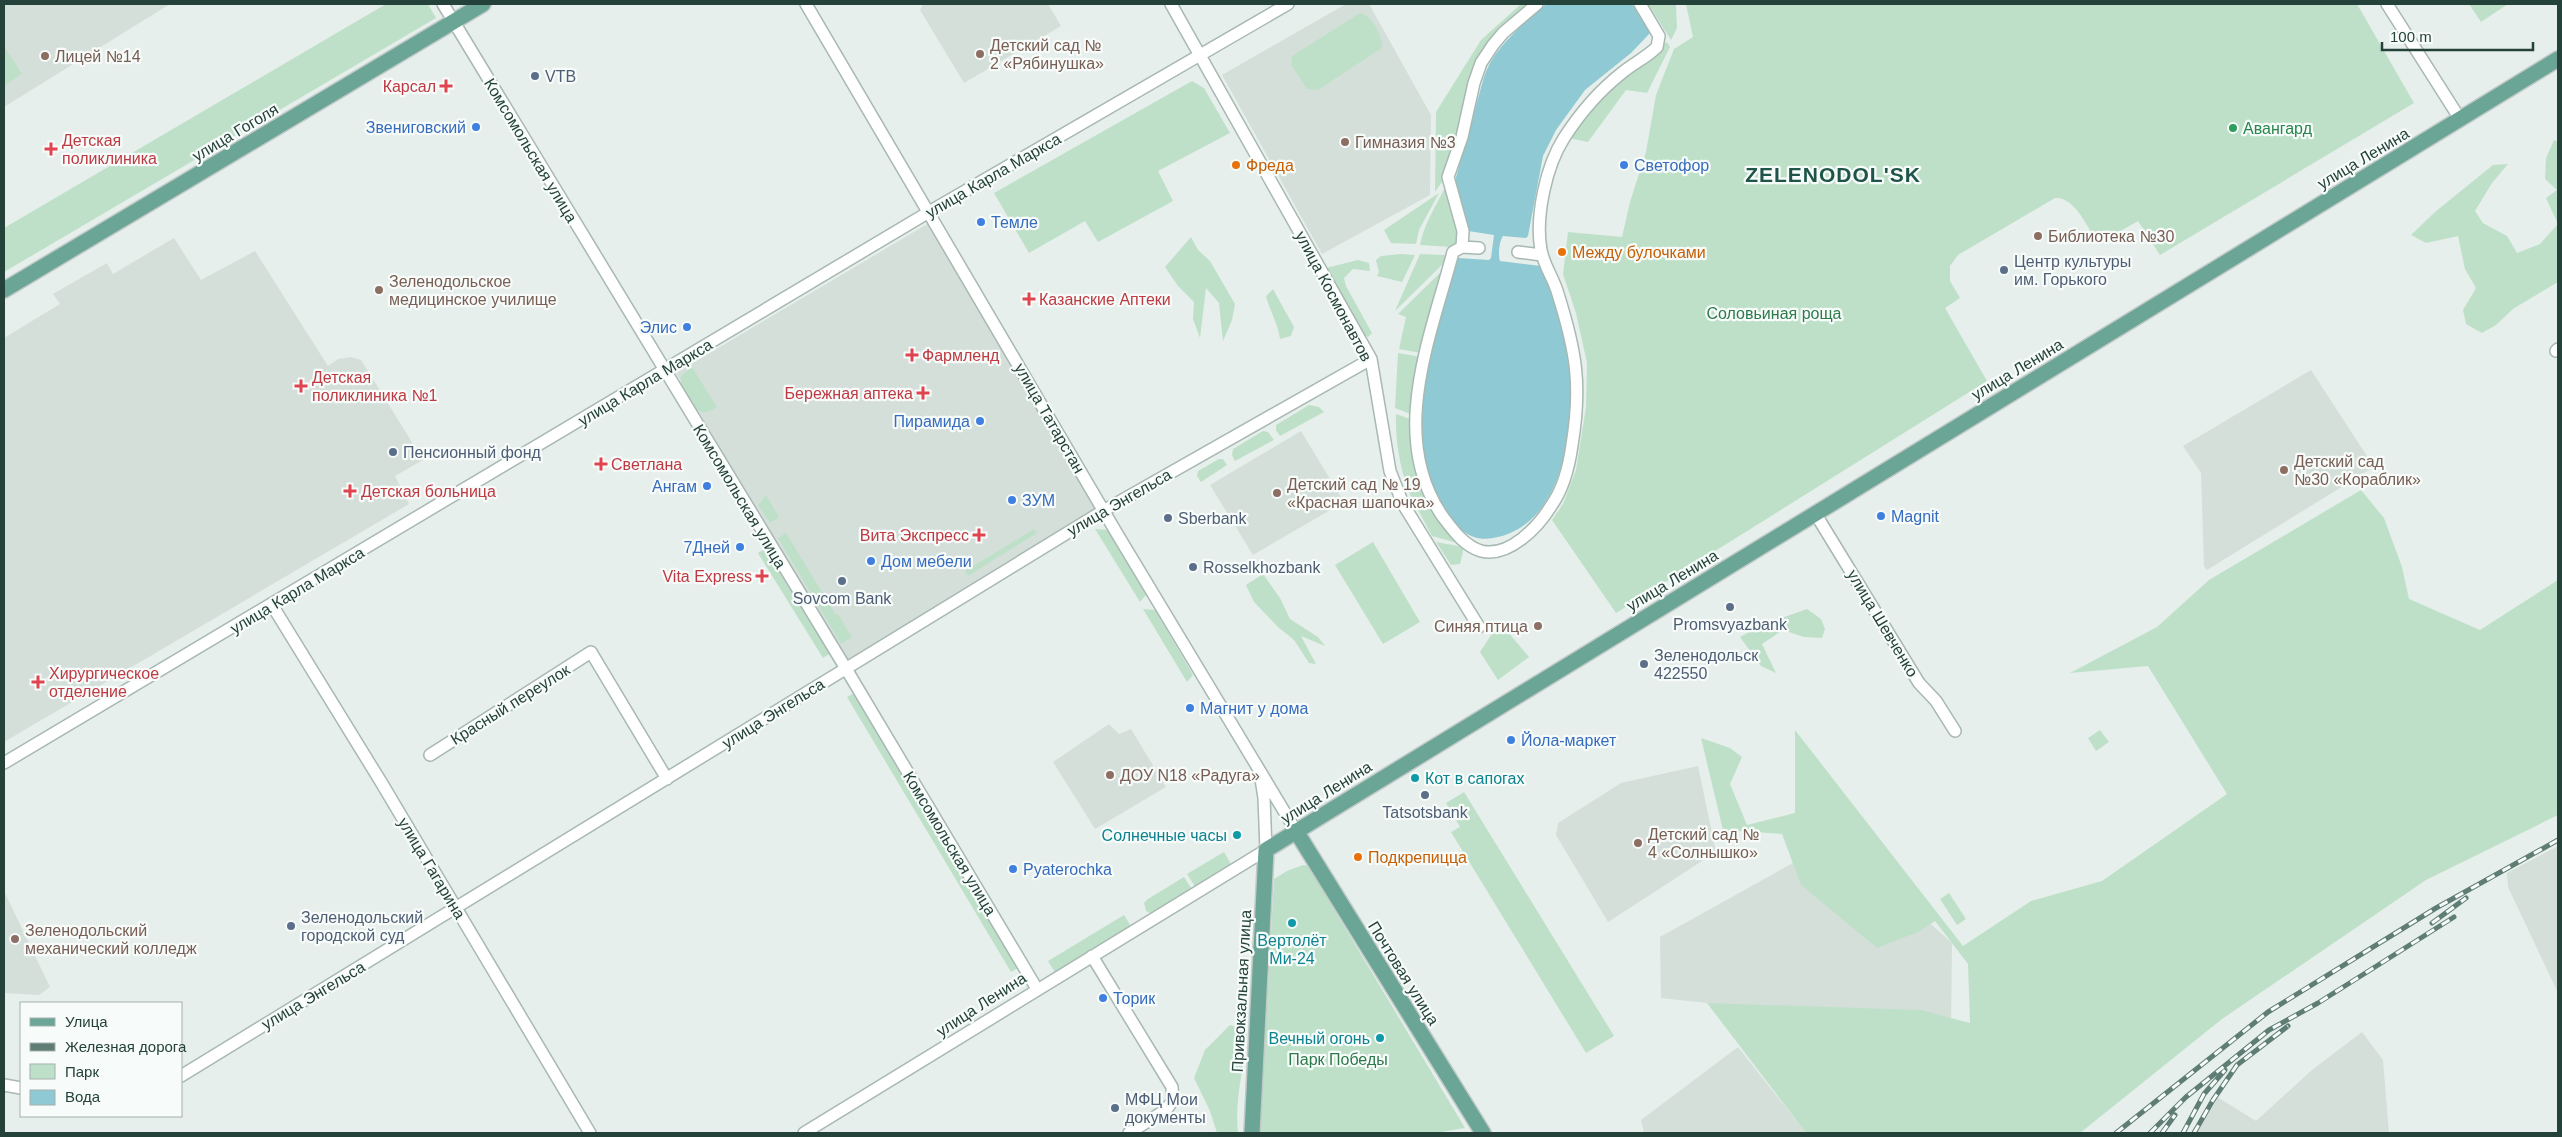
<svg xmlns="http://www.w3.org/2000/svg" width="2562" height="1137" viewBox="0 0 2562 1137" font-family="Helvetica,sans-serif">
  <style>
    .built { fill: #d4dfda }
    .green { fill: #bfe0c8 }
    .water { fill: #8ec9d4 }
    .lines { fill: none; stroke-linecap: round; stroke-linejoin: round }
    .minor-casing { stroke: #a8b8b2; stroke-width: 14 }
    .major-casing { stroke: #c2cac8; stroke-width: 18 }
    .minor { stroke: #fff; stroke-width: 11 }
    .major { stroke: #6aa596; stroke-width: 15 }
    .rail-casing { stroke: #5f7d75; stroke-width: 5 }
    .rail { stroke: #f7fbf9; stroke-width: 3; stroke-dasharray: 9; stroke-linecap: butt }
    .education-dot { fill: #8d6e63; stroke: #f7fbf9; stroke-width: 2 }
    .service-dot { fill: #5c6f8a; stroke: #f7fbf9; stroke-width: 2 }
    .health-dot { fill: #e0444e; stroke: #f7fbf9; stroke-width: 2 }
    .shop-dot { fill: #3f7fe0; stroke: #f7fbf9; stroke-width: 2 }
    .leisure-dot { fill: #2e9e5b; stroke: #f7fbf9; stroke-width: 2 }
    .food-dot { fill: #e8710a; stroke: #f7fbf9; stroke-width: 2 }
    .culture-dot { fill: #0f9aa8; stroke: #f7fbf9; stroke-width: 2 }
    .labels { text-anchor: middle; stroke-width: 4.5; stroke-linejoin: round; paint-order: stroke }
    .education-label { font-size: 16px; fill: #785e54; stroke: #f7fbf9; text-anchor: start }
    .service-label { font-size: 16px; fill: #4e5e75; stroke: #f7fbf9; text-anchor: start }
    .health-label { font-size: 16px; fill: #be3a42; stroke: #f7fbf9; text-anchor: start }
    .shop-label { font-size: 16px; fill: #366cbe; stroke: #f7fbf9; text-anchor: start }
    .leisure-label { font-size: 16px; fill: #27864d; stroke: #f7fbf9; text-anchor: start }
    .street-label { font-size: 16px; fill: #24423a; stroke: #f7fbf9 }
    .food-label { font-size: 16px; fill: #c56008; stroke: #f7fbf9; text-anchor: start }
    .park-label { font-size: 16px; fill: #2d7a4b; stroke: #f7fbf9 }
    .culture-label { font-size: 16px; fill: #0d838f; stroke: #f7fbf9; text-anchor: end }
    .district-label { font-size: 21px; font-weight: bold; letter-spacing: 1px; fill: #1f5548; stroke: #f7fbf9 }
  </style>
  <rect width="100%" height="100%" fill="#e6efeb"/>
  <!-- built -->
  <path class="built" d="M4,4H170L4,107Z
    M923,4H1048L1061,26L964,83L920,10Z
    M1346,4H1369L1431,115L1430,195L1322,254L1222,75Z
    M929,223L1098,509L846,663L676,373Z
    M174,238L201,280L255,251L328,366L338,359L351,357L361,360L423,460L395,476L409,504L4,742V338L60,304L53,294L107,263L113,274Z
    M2311,370L2374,467L2207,570L2204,566L2201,473L2183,446Z
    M1301,431L1344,502L1253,555L1210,485Z
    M1109,724L1119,734L1131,729L1166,787L1095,829L1053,762Z
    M1698,766L1716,852L1608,922L1556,835L1558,823L1621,783Z
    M1836,839L1952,943L1951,1029L1661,998L1660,937Z
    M2558,846V993L2508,887L2507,873Z
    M4,891L50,987L39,995L4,993Z
    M2362,1032L2383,1060L2389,1133H2191L2214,1095L2256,1121L2312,1070Z
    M1738,1047L1806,1133H1644L1641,1120Z"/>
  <!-- green -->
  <path class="green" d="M386,4H428L436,18L4,272V228Z
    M1521,4H1526L1485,45L1471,71L1446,176L1435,192L1436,112L1481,40Z
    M1648,4H1676L1677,28L1671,40Z
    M1686,4H2357L2414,103L2160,255L2138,221L2098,244C2088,229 2076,197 2055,198L1958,255L1950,266V281L1960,298L1945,308L1987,381L1616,613L1552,520L1563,504L1576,470L1586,407L1587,363L1576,313L1563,274L1568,232L1622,237L1630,202L1646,152L1656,95L1674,49L1693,37Z
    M2469,4H2508L2481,22Z
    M1360,13C1372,15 1383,37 1382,48L1318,90L1307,89L1291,65L1292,56Z
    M1667,42L1670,47L1647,93L1626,90L1588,142L1569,138L1591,106L1626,73Z
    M4,46L22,74L4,86Z
    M1192,81L1204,88L1230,133L1158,171L1173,201L1098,242L1085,221L1029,253L994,193Z
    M2554,140L2558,142V224L2546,198L2557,190L2545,179L2546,158Z
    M2508,164L2492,183L2475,211L2483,223L2507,236L2517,253L2540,244L2558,224V282L2513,309L2496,325L2482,333L2466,324L2463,310L2476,288L2465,269L2458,236L2426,243L2411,235L2435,212L2493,165Z
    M1446,185L1457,232L1456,243L1451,247L1420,245C1424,223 1437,205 1446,185Z
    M1439,193L1419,230L1416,244L1391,243L1384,230Z
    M1191,237L1198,250L1210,261L1235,304L1232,320L1223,341L1219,303L1206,288L1200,338L1193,319L1194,302L1178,286L1165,267Z
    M1401,254L1415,255L1402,282L1377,276L1379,272L1376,260L1381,256Z
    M1420,254L1444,255L1447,256L1446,261L1395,311Z
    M1358,260L1369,263L1370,271L1353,269L1344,278L1346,286L1372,333L1368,337L1360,332L1326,268Z
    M1447,266L1421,353L1399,349L1406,317L1398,314Z
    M1273,289L1294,327L1291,336L1280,339C1278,324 1270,311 1266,296Z
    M1398,353L1421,357L1413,415L1395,408Z
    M692,367L717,407C712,410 707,413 702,412C691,409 679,387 681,376Z
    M1309,405L1319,407L1324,412L1280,436L1276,430V425Z
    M1396,414L1413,420L1428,496L1414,503C1401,476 1395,444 1396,414Z
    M1263,431L1268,432L1274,440L1235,461L1232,455L1233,449Z
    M1219,459H1223L1227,465L1201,482L1197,476L1198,471Z
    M2361,490L2384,518L2402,567L2409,599L2480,630L2558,580V815L2426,880L2222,1019L2080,1133H1806L1707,1003L1921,1010L1970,1023L1968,964L1935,921L1918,932L1877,948L1801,885L1782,834L1723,830L1701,738L1730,748L1742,757L1730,784L1747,825L1795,813V730L1963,946L2031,901L2102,881L2227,794L2148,666L2070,673L2157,627L2209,580Z
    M766,495L779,517L770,523L758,505Z
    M1429,499L1461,544L1432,536L1416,506Z
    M1034,529L1037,533L968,576L965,571Z
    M1095,529L1108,530L1146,595L1140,602Z
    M786,533L836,615L838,614L852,637L841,644L778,538Z
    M1373,542L1420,622L1383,644L1335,565Z
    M1436,542L1464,547L1460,564L1451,565Z
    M766,548L831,653L823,658L758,553Z
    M1263,574L1280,598L1290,619L1318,637L1325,646L1301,636L1316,664L1309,663L1294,640L1278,627L1254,602L1246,585Z
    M1143,609L1155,610L1193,675L1187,682Z
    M1807,609L1821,619L1825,629L1822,638L1804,637L1783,630L1762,644L1776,673L1761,666L1740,637L1762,625Z
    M1497,626L1508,632L1529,657L1498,680L1480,652Z
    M856,692L1020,967L1011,972L847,697Z
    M2100,730L2109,742L2096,751L2088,738Z
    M1464,792L1614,1036L1586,1053L1451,832L1460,827L1446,803Z
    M1224,852L1232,866L1196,888L1187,874Z
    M1303,865L1308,866L1465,1128L1435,1133H1260L1274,879L1287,871Z
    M1184,877L1193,891L1152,914L1146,911L1144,903L1148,899Z
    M1949,893L1966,919L1957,925L1940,899Z
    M1124,915L1132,928L1056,974L1048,961Z
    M1230,1025L1247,1031C1245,1065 1234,1099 1238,1133H1217L1210,1111L1194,1078L1205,1050Z"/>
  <!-- water -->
  <path class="water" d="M1546,4H1632L1650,33L1631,53L1585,90L1556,130L1543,156L1528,236L1526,238L1503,236C1499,242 1498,255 1500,261L1541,266C1545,273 1550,281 1553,289C1580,355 1587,522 1493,538C1472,542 1458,530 1447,513C1423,477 1414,425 1423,382C1426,365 1432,348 1436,331C1443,306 1449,282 1458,258L1489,260L1491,258L1494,235L1468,231L1455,181L1484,77C1494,47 1523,25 1546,4Z"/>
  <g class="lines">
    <!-- minor casing -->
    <g class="minor-casing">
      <path id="minor" d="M443,4L845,667L1037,989
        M806,4L1116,532L1296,831
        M1171,4L1371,359L1390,471L1403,504L1479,627
        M1537,4L1503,33L1493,45L1481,63L1474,83L1462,137L1448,177L1463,231L1462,247L1453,252C1431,336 1387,437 1443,517C1453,530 1464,546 1481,551C1509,558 1538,527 1551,506C1564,488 1569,467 1572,445C1582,385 1576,351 1558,294C1554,279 1544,266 1541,250C1535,217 1546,166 1564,138C1580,113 1600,90 1623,72C1634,63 1647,57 1657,47L1659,36L1640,4
        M2387,4L2460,119
        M1462,247L1479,248
        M1518,252L1542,255
        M2556,351L2558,349
        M1815,513L1919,683L1936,701L1955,731
        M272,605L381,782L590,1133
        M430,755L591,652L667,779
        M4,763L929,212L1288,4
        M1092,956L1172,1087L1173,1100L1166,1110L1129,1133
        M181,1076L1103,511L1371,359
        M4,1085L21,1088
        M804,1133L1266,850L1264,798L1261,779"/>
    </g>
    <!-- major casing -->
    <g class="major-casing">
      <path id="major" d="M4,290L483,4
        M1296,831L1483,1133
        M1252,1133L1266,850L2558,59"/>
    </g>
    <!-- minor -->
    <use href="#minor" class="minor"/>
    <!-- major -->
    <use href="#major" class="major"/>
    <!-- rail casing -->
    <g class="rail-casing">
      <path id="rail" d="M2432,923L2466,898
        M2116,1133L2268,1012L2436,908L2558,840
        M2150,1133L2186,1097L2269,1030L2318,1003L2454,917
        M2162,1133L2175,1115
        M2183,1133L2204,1094L2225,1070
        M2194,1133L2213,1100L2237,1065L2288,1026"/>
    </g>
    <!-- rail -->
    <use href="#rail" class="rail"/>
  </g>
  <!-- markers -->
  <g class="education-dot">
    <circle cx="980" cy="54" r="5"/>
    <circle cx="45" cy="56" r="5"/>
    <circle cx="1345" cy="142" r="5"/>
    <circle cx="2038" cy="236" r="5"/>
    <circle cx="379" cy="290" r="5"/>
    <circle cx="2284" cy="470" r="5"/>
    <circle cx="1277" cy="493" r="5"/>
    <circle cx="1538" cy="626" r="5"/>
    <circle cx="1110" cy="775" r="5"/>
    <circle cx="1638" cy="843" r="5"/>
    <circle cx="15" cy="939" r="5"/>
  </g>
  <g class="service-dot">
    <circle cx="535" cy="76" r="5"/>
    <circle cx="2004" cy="270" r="5"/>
    <circle cx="393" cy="452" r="5"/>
    <circle cx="1168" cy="518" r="5"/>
    <circle cx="1193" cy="567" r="5"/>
    <circle cx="842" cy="581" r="5"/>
    <circle cx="1730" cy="607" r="5"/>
    <circle cx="1644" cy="664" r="5"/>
    <circle cx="1425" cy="795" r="5"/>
    <circle cx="291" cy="926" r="5"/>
    <circle cx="1115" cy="1108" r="5"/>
  </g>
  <g class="health-dot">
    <path d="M443.5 78.5h5v5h5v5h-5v5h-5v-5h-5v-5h5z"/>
    <path d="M48.5 141.5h5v5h5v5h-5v5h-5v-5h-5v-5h5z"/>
    <path d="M1026.5 291.5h5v5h5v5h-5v5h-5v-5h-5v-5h5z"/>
    <path d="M909.5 347.5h5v5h5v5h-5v5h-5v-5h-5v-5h5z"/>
    <path d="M298.5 378.5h5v5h5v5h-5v5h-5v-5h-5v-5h5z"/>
    <path d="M920.5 385.5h5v5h5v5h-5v5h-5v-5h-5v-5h5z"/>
    <path d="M598.5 456.5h5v5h5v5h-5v5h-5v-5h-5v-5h5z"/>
    <path d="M347.5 483.5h5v5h5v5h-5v5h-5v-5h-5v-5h5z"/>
    <path d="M976.5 527.5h5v5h5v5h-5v5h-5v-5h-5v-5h5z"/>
    <path d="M759.5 568.5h5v5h5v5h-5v5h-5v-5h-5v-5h5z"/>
    <path d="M35.5 674.5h5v5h5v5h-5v5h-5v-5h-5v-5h5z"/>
  </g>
  <g class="shop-dot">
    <circle cx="476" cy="127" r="5"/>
    <circle cx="1624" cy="165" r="5"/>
    <circle cx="981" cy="222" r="5"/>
    <circle cx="687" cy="327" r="5"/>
    <circle cx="980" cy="421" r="5"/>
    <circle cx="707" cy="486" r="5"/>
    <circle cx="1012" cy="500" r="5"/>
    <circle cx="1881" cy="516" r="5"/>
    <circle cx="740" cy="547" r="5"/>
    <circle cx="871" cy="561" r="5"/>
    <circle cx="1190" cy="708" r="5"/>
    <circle cx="1511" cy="740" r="5"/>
    <circle cx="1013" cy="869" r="5"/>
    <circle cx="1103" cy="998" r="5"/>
  </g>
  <circle class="leisure-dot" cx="2233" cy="128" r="5"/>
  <g class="food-dot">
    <circle cx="1236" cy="165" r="5"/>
    <circle cx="1562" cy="252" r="5"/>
    <circle cx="1358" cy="857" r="5"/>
  </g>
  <g class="culture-dot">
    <circle cx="1415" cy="778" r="5"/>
    <circle cx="1237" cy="835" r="5"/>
    <circle cx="1292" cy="923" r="5"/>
    <circle cx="1380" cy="1038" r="5"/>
  </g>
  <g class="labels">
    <!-- education labels -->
    <g class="education-label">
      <text x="990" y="51">Детский сад №<tspan x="990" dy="18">2 «Рябинушка»</tspan></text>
      <text x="55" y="62">Лицей №14</text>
      <text x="1355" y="148">Гимназия №3</text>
      <text x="2048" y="242">Библиотека №30</text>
      <text x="389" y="287">Зеленодольское<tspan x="389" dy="18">медицинское училище</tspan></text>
      <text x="2294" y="467">Детский сад<tspan x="2294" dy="18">№30 «Кораблик»</tspan></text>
      <text x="1287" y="490">Детский сад № 19<tspan x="1287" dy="18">«Красная шапочка»</tspan></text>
      <text x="1528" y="632" text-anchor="end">Синяя птица</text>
      <text x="1120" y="781">ДОУ N18 «Радуга»</text>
      <text x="1648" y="840">Детский сад №<tspan x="1648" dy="18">4 «Солнышко»</tspan></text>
      <text x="25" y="936">Зеленодольский<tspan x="25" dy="18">механический колледж</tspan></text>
    </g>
    <!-- service labels -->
    <g class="service-label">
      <text x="545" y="82">VTB</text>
      <text x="2014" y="267">Центр культуры<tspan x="2014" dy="18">им. Горького</tspan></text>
      <text x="403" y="458">Пенсионный фонд</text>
      <text x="1178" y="524">Sberbank</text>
      <text x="1203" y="573">Rosselkhozbank</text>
      <text x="842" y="604" text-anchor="middle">Sovcom Bank</text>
      <text x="1730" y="630" text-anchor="middle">Promsvyazbank</text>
      <text x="1654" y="661">Зеленодольск<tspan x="1654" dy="18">422550</tspan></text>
      <text x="1425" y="818" text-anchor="middle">Tatsotsbank</text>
      <text x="301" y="923">Зеленодольский<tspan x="301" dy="18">городской суд</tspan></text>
      <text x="1125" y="1105">МФЦ Мои<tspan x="1125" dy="18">документы</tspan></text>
    </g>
    <!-- health labels -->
    <g class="health-label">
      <text x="436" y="92" text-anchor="end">Карсал</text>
      <text x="62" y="146">Детская<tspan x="62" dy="18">поликлиника</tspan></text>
      <text x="1039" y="305">Казанские Аптеки</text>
      <text x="922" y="361">Фармленд</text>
      <text x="312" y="383">Детская<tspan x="312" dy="18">поликлиника №1</tspan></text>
      <text x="913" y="399" text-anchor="end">Бережная аптека</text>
      <text x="611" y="470">Светлана</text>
      <text x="361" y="497">Детская больница</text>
      <text x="969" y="541" text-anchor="end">Вита Экспресс</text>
      <text x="752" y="582" text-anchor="end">Vita Express</text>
      <text x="49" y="679">Хирургическое<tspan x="49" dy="18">отделение</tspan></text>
    </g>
    <!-- shop labels -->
    <g class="shop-label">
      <text x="466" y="133" text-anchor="end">Звениговский</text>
      <text x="1634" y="171">Светофор</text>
      <text x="991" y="228">Темле</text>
      <text x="677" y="333" text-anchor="end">Элис</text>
      <text x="970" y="427" text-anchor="end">Пирамида</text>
      <text x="697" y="492" text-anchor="end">Ангам</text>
      <text x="1022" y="506">ЗУМ</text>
      <text x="1891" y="522">Magnit</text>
      <text x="730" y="553" text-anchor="end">7Дней</text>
      <text x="881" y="567">Дом мебели</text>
      <text x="1200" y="714">Магнит у дома</text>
      <text x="1521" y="746">Йола-маркет</text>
      <text x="1023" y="875">Pyaterochka</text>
      <text x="1113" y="1004">Торик</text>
    </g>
    <!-- leisure labels -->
    <g class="leisure-label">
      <text x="2243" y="134">Авангард</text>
    </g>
    <!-- street labels -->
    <g class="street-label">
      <text transform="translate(235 132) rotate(-31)" y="6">улица Гоголя</text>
      <text transform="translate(531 150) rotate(59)" y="6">Комсомольская улица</text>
      <text transform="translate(2363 158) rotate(-31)" y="6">улица Ленина</text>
      <text transform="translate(993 175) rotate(-30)" y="6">улица Карла Маркса</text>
      <text transform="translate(1334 296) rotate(62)" y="6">улица Космонавтов</text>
      <text transform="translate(2017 369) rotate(-31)" y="6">улица Ленина</text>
      <text transform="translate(645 382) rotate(-31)" y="6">улица Карла Маркса</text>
      <text transform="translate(1050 418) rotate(60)" y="6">улица Татарстан</text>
      <text transform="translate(740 496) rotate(59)" y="6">Комсомольская улица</text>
      <text transform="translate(1119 502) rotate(-30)" y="6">улица Энгельса</text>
      <text transform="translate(1672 580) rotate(-31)" y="6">улица Ленина</text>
      <text transform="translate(297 590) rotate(-31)" y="6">улица Карла Маркса</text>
      <text transform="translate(1883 623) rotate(59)" y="6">улица Шевченко</text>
      <text transform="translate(510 704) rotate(-32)" y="6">Красный переулок</text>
      <text transform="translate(773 713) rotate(-32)" y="6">улица Энгельса</text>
      <text transform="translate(1326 792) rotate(-32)" y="6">улица Ленина</text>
      <text transform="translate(950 843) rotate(59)" y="6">Комсомольская улица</text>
      <text transform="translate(432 868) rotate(59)" y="6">улица Гагарина</text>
      <text transform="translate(1404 973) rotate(58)" y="6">Почтовая улица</text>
      <text transform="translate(1241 991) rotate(-87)" y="6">Привокзальная улица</text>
      <text transform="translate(313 995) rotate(-31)" y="6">улица Энгельса</text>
      <text transform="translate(981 1004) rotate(-33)" y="6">улица Ленина</text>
    </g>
    <!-- food labels -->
    <g class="food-label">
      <text x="1246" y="171">Фреда</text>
      <text x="1572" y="258">Между булочками</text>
      <text x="1368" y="863">Подкрепицца</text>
    </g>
    <!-- park labels -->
    <g class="park-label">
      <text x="1774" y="319">Соловьиная роща</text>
      <text x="1338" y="1065">Парк Победы</text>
    </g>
    <!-- culture labels -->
    <g class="culture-label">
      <text x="1425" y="784" text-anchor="start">Кот в сапогах</text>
      <text x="1227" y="841">Солнечные часы</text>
      <text x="1292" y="946" text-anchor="middle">Вертолёт<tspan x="1292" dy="18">Ми-24</tspan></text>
      <text x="1370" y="1044">Вечный огонь</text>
    </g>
    <!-- district labels -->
    <g class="district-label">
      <text x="1833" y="182">ZELENODOL'SK</text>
    </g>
  </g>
  <!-- border -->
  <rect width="2562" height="1137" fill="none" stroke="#24423a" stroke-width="10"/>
  <!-- legend -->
  <rect x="20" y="1002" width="162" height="115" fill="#f7fbf9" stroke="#a3b1ad"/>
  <rect x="30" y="1018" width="25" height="8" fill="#6aa596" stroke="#a3b1ad"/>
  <text x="65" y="1027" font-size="15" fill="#24423a">Улица</text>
  <rect x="30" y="1043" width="25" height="8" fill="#5f7d75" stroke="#a3b1ad"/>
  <text x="65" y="1052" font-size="15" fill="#24423a">Железная дорога</text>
  <rect x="30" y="1064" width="25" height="15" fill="#bfe0c8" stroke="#a3b1ad"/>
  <text x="65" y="1077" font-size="15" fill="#24423a">Парк</text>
  <rect x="30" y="1090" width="25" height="15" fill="#8ec9d4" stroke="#a3b1ad"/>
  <text x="65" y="1102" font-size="15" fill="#24423a">Вода</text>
  <!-- scale -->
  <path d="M2382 42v8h151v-8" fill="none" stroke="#24423a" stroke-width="2.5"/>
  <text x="2390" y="42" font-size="15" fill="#24423a" stroke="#f7fbf9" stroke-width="4" paint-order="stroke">100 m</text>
</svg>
